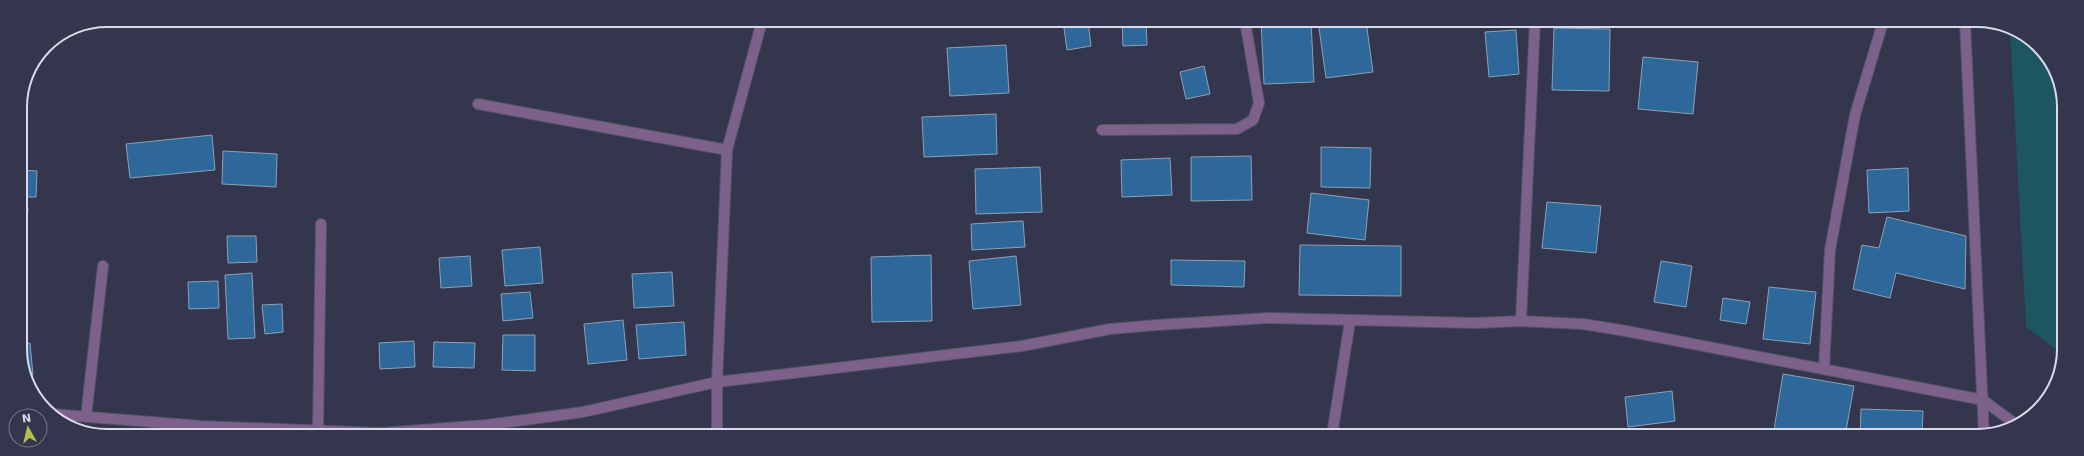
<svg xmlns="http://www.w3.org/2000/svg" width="2084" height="456" viewBox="0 0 2084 456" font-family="'DejaVu Sans',sans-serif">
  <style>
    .water { fill: #1d5561 }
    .building { fill: #2e689a; stroke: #8ba1b7 }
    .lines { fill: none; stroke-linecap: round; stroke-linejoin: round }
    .minor-casing { stroke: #525469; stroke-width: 12 }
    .minor { stroke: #7d618b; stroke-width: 10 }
    .rim { fill: none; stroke: #d9dbea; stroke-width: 2 }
  </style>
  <rect width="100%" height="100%" fill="#34364d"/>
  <!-- water -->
  <path class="water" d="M2010,30L2038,45L2062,90V354L2026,327Z"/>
  <!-- building -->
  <path class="building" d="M1063,21H1088L1091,46L1067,50Z
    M1122,21H1146L1147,45L1123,46Z
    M1261,21H1311L1314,82L1264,84Z
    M1318,21H1366L1373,72L1326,78Z
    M1554,28L1610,29L1609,91L1552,90Z
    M1516,30L1519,74L1489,77L1485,32Z
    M1006,45L1009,93L950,96L947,48Z
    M1643,57L1698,62L1693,114L1638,109Z
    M1204,66L1210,94L1186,99L1180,72Z
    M996,114L997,154L924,157L922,117Z
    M212,135L215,170L130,178L126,144Z
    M1321,147L1371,148L1370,188L1321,187Z
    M223,151L277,154L276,187L222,184Z
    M1251,156L1252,200L1191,201V157Z
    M1170,158L1172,195L1122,197L1121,160Z
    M1040,167L1042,212L976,214L975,169Z
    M1908,168L1909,211L1869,213L1867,170Z
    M21,170L37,171L36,197H21Z
    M1311,193L1369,200L1365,240L1307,233Z
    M1547,202L1601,206L1596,253L1542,248Z
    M21,207L28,208L24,247L21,246Z
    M1887,217L1966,236L1965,289L1896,273L1890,298L1853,289L1862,245L1879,248Z
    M1023,221L1025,247L972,250L971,224Z
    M227,236H256L257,262L228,263Z
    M1300,245L1401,246V296L1299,295Z
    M540,247L543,283L505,286L502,250Z
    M931,255L932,321L872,322L871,257Z
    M470,256L472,286L441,288L439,258Z
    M1016,256L1021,305L973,309L969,261Z
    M1171,260L1245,261L1244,287L1171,285Z
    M1661,261L1692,266L1686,307L1654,302Z
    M672,272L674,306L634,308L632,274Z
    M252,273L255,338L228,339L225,275Z
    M218,281L219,308L189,309L188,282Z
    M1769,287L1816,292L1810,344L1763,339Z
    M530,292L533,318L503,321L501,294Z
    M1723,298L1750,302L1746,324L1720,320Z
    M282,304L283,332L265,334L262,305Z
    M623,320L627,360L588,364L584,324Z
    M684,322L686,355L639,359L636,325Z
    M503,335H535V371L502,370Z
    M414,341L415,367L380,369L379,343Z
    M434,342L475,343L474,368L433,367Z
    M30,343L33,375L27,376L22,366V344Z
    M1783,374L1854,386L1845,436H1773Z
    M1672,391L1675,421L1628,427L1625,397Z
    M1861,409L1923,411L1922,435L1860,436Z"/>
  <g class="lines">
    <!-- minor casing -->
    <g class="minor-casing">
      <path id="minor" d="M1965,22L1984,435
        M478,104L727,150L762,21
        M1102,130L1237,129L1253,120L1259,103L1245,21
        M1521,321L1535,21
        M1824,369L1830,250L1855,115L1883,22
        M52,414L201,426L381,433L487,425L583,412L717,382L1022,346L1110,329L1157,325L1268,318L1476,323L1521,321L1583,324L1626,331L1983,400L2014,423
        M86,417L103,266
        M318,430L321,224
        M717,435V382L727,150
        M1332,435L1350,321"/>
    </g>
    <!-- minor -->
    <use href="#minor" class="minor"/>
  </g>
  <!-- crop -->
  <path d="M0 0H2084V456H0ZM107 27H1977A80 80 0 0 1 2057 107V349A80 80 0 0 1 1977 429H107A80 80 0 0 1 27 349V107A80 80 0 0 1 107 27Z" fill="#34364d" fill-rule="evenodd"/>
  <path class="rim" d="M107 27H1977A80 80 0 0 1 2057 107V349A80 80 0 0 1 1977 429H107A80 80 0 0 1 27 349V107A80 80 0 0 1 107 27Z"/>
  <!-- north arrow -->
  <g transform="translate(28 428) rotate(352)"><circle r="19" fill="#34364d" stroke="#76788c"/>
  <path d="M0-3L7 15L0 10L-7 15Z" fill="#b5c249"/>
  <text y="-6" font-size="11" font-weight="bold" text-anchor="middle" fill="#d9dbea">N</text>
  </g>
</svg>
